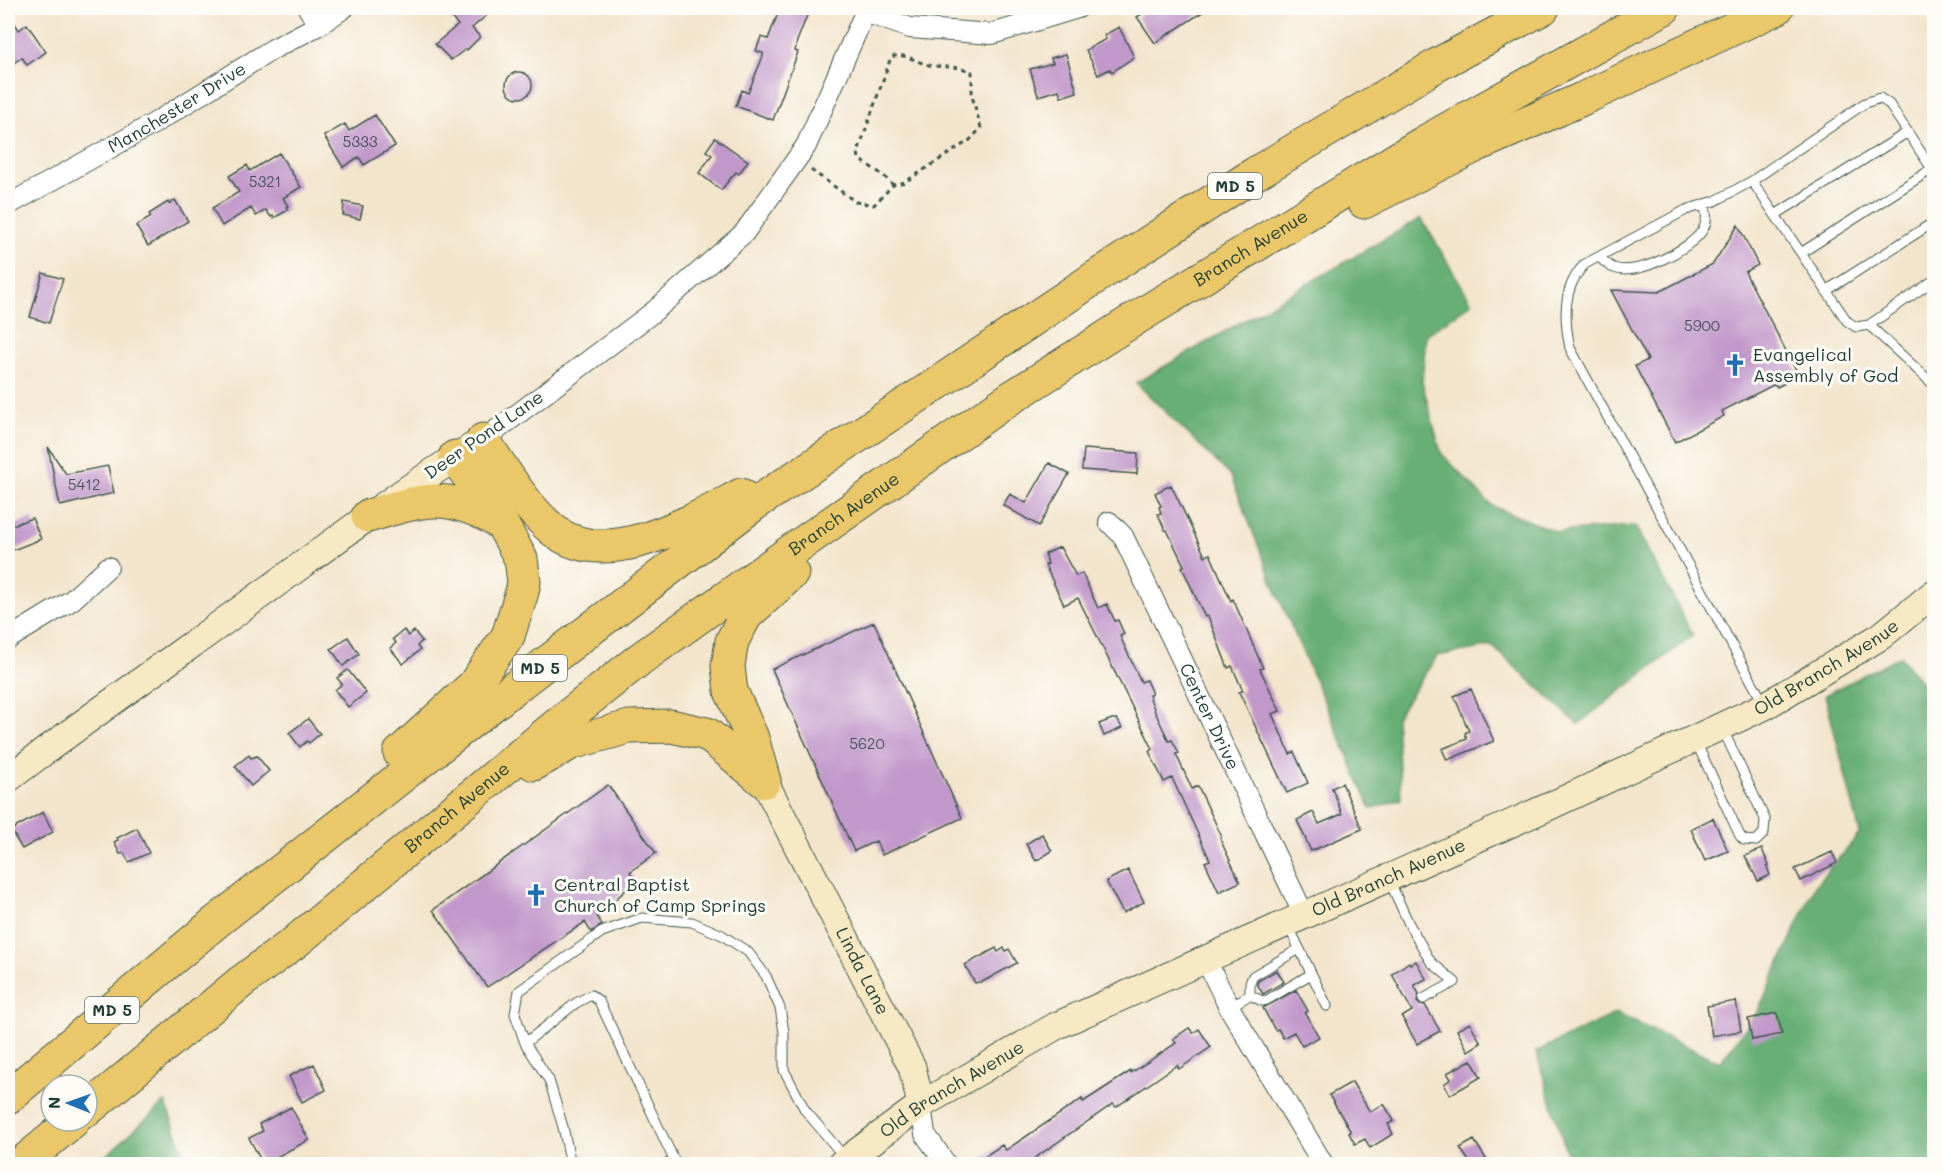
<svg xmlns="http://www.w3.org/2000/svg" width="1942" height="1172" viewBox="0 0 1942 1172" font-family="Mali,sans-serif">
  <style>
    .forest { fill: #67af75; stroke: #437654; stroke-width: 1.5 }
    .building { fill: #c198ca }
    .lines { fill: none; stroke-linecap: round; stroke-linejoin: round }
    .lane-casing { stroke: #3f564b; stroke-width: 11 }
    .street-casing { stroke: #3f564b; stroke-width: 22 }
    .secondary-casing { stroke: #3f564b; stroke-width: 29 }
    .highway-casing { stroke: #3f564b; stroke-width: 35 }
    .path { stroke: #3f564b; stroke-width: 3; stroke-dasharray: 4.5 4.5; stroke-linecap: butt }
    .lane { stroke: #fff; stroke-width: 9 }
    .street { stroke: #fff; stroke-width: 20 }
    .secondary { stroke: #f7e9c3; stroke-width: 27 }
    .highway { stroke: #eac769; stroke-width: 33 }
    .labels { text-anchor: middle; stroke-width: 6; stroke-linejoin: round; paint-order: stroke }
    .number-label { font-size: 15px; fill: #48545a }
    .shield { fill: #fdfcf7; stroke: #62766e; stroke-width: 1.5 }
    .shield-label { font-size: 16px; font-weight: bold; fill: #1f3d34 }
    .street-label { font-size: 18px; fill: #1f3d34; stroke: #fdfcf7 }
    .poi-label { font-size: 18px; fill: #1f3d34; stroke: #fdfcf7; text-anchor: start }
  </style>
  <rect width="100%" height="100%" fill="#fdfcf7"/>
  <filter id="ink" filterUnits="userSpaceOnUse"><feTurbulence type="fractalNoise" baseFrequency=".0167" numOctaves="2"/><feDisplacementMap in="SourceGraphic" scale="12" xChannelSelector="R" yChannelSelector="G"/><feConvolveMatrix kernelMatrix="1 2 1 2 8 2 1 2 1" color-interpolation-filters="sRGB"/></filter>
  <filter id="wash" filterUnits="userSpaceOnUse"><feTurbulence type="fractalNoise" baseFrequency=".008" numOctaves="4" result="noise"/><feDisplacementMap in="SourceGraphic" scale="24" xChannelSelector="R" yChannelSelector="G"/><feGaussianBlur stdDeviation="1.35" result="paint"/><feColorMatrix in="noise" values="0 0 0 0 0 0 0 0 0 0 0 0 0 0 0 0 0 1.4 0 .05"/><feComposite in="paint" operator="in"/></filter>
  <g filter="url(#wash)">
    <rect width="100%" height="100%" fill="#f3e5cc"/>
    <!-- forest -->
    <path class="forest" d="M1421,218L1472,303L1426,335L1422,382L1441,453L1492,506L1557,532L1635,526L1693,635L1578,724L1492,646L1437,656L1396,717L1401,799L1371,809L1276,591L1231,476L1136,383Z
      M1900,656L1934,699V1164H1585L1566,1151L1536,1052L1616,1013L1720,1062L1757,1013L1815,886L1860,833L1825,695Z
      M165,1102L188,1164H97Z"/>
    <g id="blocks">
      <!-- building -->
      <path class="building" d="M442,8H495L472,28L480,37L467,50L466,49L451,60L435,44L458,25Z
        M780,8H810L797,41L795,51L798,52L773,120L736,106L742,90L748,93L763,56V53L756,51L761,37L768,39Z
        M1151,8H1209L1155,43L1137,17Z
        M8,13L19,30L27,24L46,52L27,65L22,57L14,63L8,54Z
        M1119,27L1134,57L1112,72L1110,69L1098,75L1086,50L1106,39L1104,35Z
        M1066,54L1077,92L1061,97L1059,90L1038,96L1030,69L1053,63L1051,58Z
        M506 85a13 13 0 1 1 26 0a13 13 0 1 1-26 0Z
        M375,115L395,146L364,165L359,157L343,167L324,136L345,124L349,131Z
        M715,138L748,161L739,174L736,172L721,190L699,173L712,155L706,151Z
        M279,153L301,187L283,198L288,206L286,207L288,210L274,218L273,216L271,217L266,210L256,216L251,208L222,226L212,208L239,192L229,176L247,165L250,171Z
        M175,200L188,221L148,246L136,226L151,217L149,214L168,202L169,204Z
        M344,202L363,206L360,219L343,215Z
        M1738,225L1758,265L1745,272L1799,376L1777,387L1775,384L1722,411L1724,416L1675,442L1635,366L1648,360L1611,290L1659,292L1713,264Z
        M43,273L63,279L49,323L30,317Z
        M48,447L66,474L108,466L114,493L60,506Z
        M1084,449L1138,453L1137,474L1082,470Z
        M1049,463L1069,474L1039,526L1003,505L1010,494L1026,503Z
        M1171,485L1205,556L1210,554L1231,601L1233,599L1263,668L1260,669L1280,711L1272,714L1290,754L1294,752L1308,783L1287,793L1239,692L1243,691L1232,666L1228,668L1208,616L1205,617L1182,567L1184,566L1167,530H1165L1158,514L1161,513L1159,507L1161,506L1155,493Z
        M32,518L41,539L8,552V527Z
        M1060,547L1076,576L1082,573L1098,608L1107,604L1115,621L1118,620L1124,634L1120,636L1141,682L1146,680L1152,694L1149,695L1155,712L1169,741L1172,740L1179,753L1176,754L1192,789L1198,786L1221,835L1220,839L1240,882L1219,892L1205,862L1210,860L1172,778L1164,782L1149,751L1153,749L1078,598L1064,605L1045,565L1048,564L1045,554Z
        M874,622L962,818L882,855L876,841L854,851L772,669Z
        M404,630L408,636L414,631L422,641L417,646L420,650L403,664L390,648L396,643L393,639Z
        M348,637L359,654L343,666L331,649Z
        M348,670L366,693L348,707L335,690L342,684L337,678Z
        M1471,689L1494,741L1447,760L1442,749L1467,739L1465,733L1469,731L1454,696Z
        M308,719L320,734L309,743L307,741L300,747L289,733Z
        M1112,719H1117L1122,728L1104,736L1099,724Z
        M249,755L251,758L257,756L269,771L251,786L235,766Z
        M1342,783L1362,829L1311,851L1297,820L1313,812L1319,824L1342,814L1332,788Z
        M608,785L656,853L630,872L636,881L597,916L602,925L591,932L585,922L487,987L433,910Z
        M43,812L53,832L22,849L11,830Z
        M1713,818L1728,851L1705,861L1691,829Z
        M137,828L149,853L129,862L124,853L120,854L114,842L118,840L117,838Z
        M1042,834L1052,851L1036,861L1026,844Z
        M1762,849L1769,866L1767,867L1770,875L1758,881L1745,856Z
        M1832,852L1837,863L1801,881L1795,869Z
        M1128,870L1144,902L1123,913L1106,881Z
        M996,948L998,952L1004,948L1006,951L1009,949L1017,963L984,981L975,983L965,965Z
        M1416,961L1426,979L1414,985L1419,994L1417,1002L1420,1005H1425L1440,1031L1417,1044L1402,1017L1412,1011L1392,974L1409,962L1410,964Z
        M1277,970L1284,982L1263,994L1257,984L1258,981Z
        M1296,990L1308,1011L1305,1013L1319,1037L1302,1046L1294,1032L1283,1038L1278,1029L1275,1030L1263,1008Z
        M1736,1001L1741,1031L1712,1036L1707,1006Z
        M1777,1013L1782,1034L1752,1040L1748,1019Z
        M1470,1023L1481,1043L1468,1051L1457,1030Z
        M1189,1028L1193,1033L1199,1029L1211,1047L1179,1069L1177,1065L1116,1107L1113,1104L1026,1164H984L988,1162L985,1156L1002,1145L1006,1150L1082,1099L1083,1102L1131,1071V1073L1176,1043L1173,1039Z
        M1471,1060L1481,1077L1450,1095L1444,1084L1451,1079L1447,1073Z
        M314,1064L326,1090L302,1102L289,1076Z
        M1352,1082L1370,1112L1384,1104L1394,1121L1388,1124L1393,1134L1370,1148L1365,1139L1355,1144L1349,1133L1351,1132L1329,1095Z
        M291,1107L309,1140L263,1164L249,1138L263,1131L259,1124Z
        M1474,1140L1486,1159L1477,1164H1471L1460,1148Z"/>
    </g>
  </g>
  <g filter="url(#ink)">
    <use href="#blocks" fill-opacity="0" stroke="#3f564b" stroke-width="1.5"/>
    <g class="lines">
      <!-- lane casing -->
      <g class="lane-casing">
        <path id="lane" d="M1934,172L1889,104L1880,98L1865,103L1752,181L1847,321L1856,327L1869,325L1934,280
          M1752,181L1715,201L1686,210L1585,264C1562,287 1564,319 1570,348L1764,704
          M1775,215L1908,132
          M1801,253L1932,169
          M1599,257C1603,260 1608,266 1614,268C1636,277 1689,250 1702,231C1708,222 1707,214 1704,204
          M1826,291L1934,222
          M1869,325L1934,385
          M1696,742L1740,836L1744,840L1756,841L1764,833L1765,819L1723,730
          M1389,880L1409,924L1431,962L1455,982L1423,999
          M1288,925L1327,1006
          M1250,995V983L1253,976L1299,949
          M1229,1007L1250,995L1262,1001L1267,1000L1311,974
          M525,1043L576,1003L591,995L599,1001L674,1160L667,1164
          M571,1164L563,1127L549,1080L525,1043L515,1014L519,991L602,932L642,918L692,922L722,935L748,952L766,976L780,1008L784,1032V1070L805,1110L846,1159"/>
      </g>
      <!-- street casing -->
      <g class="street-casing">
        <g id="street">
          <path d="M308,8L319,25"/>
          <path d="M865,12L910,28L992,34L1078,8"/>
          <path id="s1" d="M8,205L153,124L273,49L319,25L344,8"/>
          <path d="M483,440L652,313L744,233L806,146L867,8"/>
          <path id="s2" d="M1109,522L1123,536L1304,915"/>
          <path d="M8,639L72,600L108,567"/>
          <path d="M1205,958L1229,1007L1323,1164"/>
          <path d="M921,1105L925,1134L946,1164"/>
        </g>
      </g>
      <!-- secondary casing -->
      <g class="secondary-casing">
        <g id="secondary">
          <path d="M8,779C85,720 165,664 244,607C319,553 393,496 472,447"/>
          <path id="s3" d="M764,781L912,1067L921,1105"/>
          <path id="s4" d="M841,1164L921,1105L1056,1026L1550,806L1765,706L1881,636L1934,593"/>
        </g>
      </g>
      <!-- highway casing -->
      <g class="highway-casing">
        <g id="highway">
          <path d="M1364,202L1475,146L1582,99L1777,8"/>
          <path d="M483,440C504,470 524,506 553,530C605,572 692,521 741,495"/>
          <path d="M368,516C423,499 449,491 500,523"/>
          <path d="M400,753L473,686L508,636L522,592L524,582L521,559L502,524L455,457"/>
          <path d="M534,764L571,743L629,727L671,726L707,734L764,781"/>
          <path d="M764,781L752,738L731,691L728,666L732,641L746,615L792,573"/>
          <path d="M8,1097L216,922L528,677L753,505L938,383L1099,275L1256,173L1437,65L1543,8"/>
          <path id="s5" d="M87,1110L241,982L294,943L558,724L640,659L794,549L1009,399L1138,317L1423,143L1664,8"/>
          <path d="M21,1164L73,1121"/>
        </g>
      </g>
      <!-- path -->
      <path class="path" d="M811,170L856,202L874,205L893,185L905,182L970,140L981,128L972,96V72C958,65 943,68 929,65C916,62 904,52 891,57L858,152L859,159L883,175L893,185"/>
      <!-- lane -->
      <use href="#lane" class="lane"/>
      <!-- street -->
      <use href="#street" class="street"/>
      <!-- secondary -->
      <use href="#secondary" class="secondary"/>
      <!-- highway -->
      <use href="#highway" class="highway"/>
    </g>
  </g>
  <!-- icons -->
  <defs>
    <g id="church-bare" transform="scale(1.8)"><path d="M-1.2-6h2.4v3.5h3.3v2.4h-3.3V6h-2.4V-.1h-3.3v-2.4h3.3Z" fill="#1f6fb2" stroke="#fdfcf7" stroke-width="2.5" paint-order="stroke"/></g>
  </defs>
  <g fill-rule="evenodd">
    <use href="#church-bare" x="1735" y="365"/>
    <use href="#church-bare" x="536" y="895"/>
  </g>
  <g class="labels">
    <!-- number labels -->
    <g class="number-label">
      <text x="360" y="147">5333</text>
      <text x="265" y="187">5321</text>
      <text x="1702" y="331">5900</text>
      <text x="84" y="490">5412</text>
      <text x="867" y="749">5620</text>
    </g>
    <!-- shield labels -->
    <g class="shield">
      <rect x="1208" y="173" width="54" height="26" rx="4.5"/>
      <rect x="513" y="655" width="54" height="26" rx="4.5"/>
      <rect x="85" y="997" width="54" height="26" rx="4.5"/>
    </g>
    <g class="shield-label">
      <text x="1235" y="192">MD 5</text>
      <text x="540" y="674">MD 5</text>
      <text x="112" y="1016">MD 5</text>
    </g>
    <!-- street labels -->
    <g class="street-label">
      <text dy="6" stroke="none"><textPath href="#s1" startOffset="195">Manchester Drive</textPath></text>
      <text dy="6" stroke="none"><textPath href="#s5" startOffset="1450">Branch Avenue</textPath></text>
      <text transform="translate(484 435) rotate(-35)" y="6">Deer Pond Lane</text>
      <text dy="6" stroke="none"><textPath href="#s5" startOffset="964">Branch Avenue</textPath></text>
      <text dy="6" stroke="none"><textPath href="#s4" startOffset="1106">Old Branch Avenue</textPath></text>
      <text dy="6" stroke="none"><textPath href="#s2" startOffset="220">Center Drive</textPath></text>
      <text dy="6" stroke="none"><textPath href="#s5" startOffset="478">Branch Avenue</textPath></text>
      <text dy="6" stroke="none"><textPath href="#s4" startOffset="620">Old Branch Avenue</textPath></text>
      <text dy="6" stroke="none"><textPath href="#s3" startOffset="214">Linda Lane</textPath></text>
      <text dy="6" stroke="none"><textPath href="#s4" startOffset="134">Old Branch Avenue</textPath></text>
    </g>
    <!-- poi labels -->
    <g class="poi-label">
      <text x="1753" y="361">Evangelical<tspan x="1753" dy="21">Assembly of God</tspan></text>
      <text x="554" y="891">Central Baptist<tspan x="554" dy="21">Church of Camp Springs</tspan></text>
    </g>
  </g>
  <!-- margin -->
  <rect width="1942" height="1172" fill="none" stroke="#fdfcf7" stroke-width="30"/>
  <!-- north arrow -->
  <g transform="translate(69 1103) rotate(271)"><circle r="28" fill="#fdfcf7" stroke="#a4b0a9" stroke-width="1.5"/>
  <path d="M0-4.5L10 22L0 15L-10 22Z" fill="#1f6fb2"/>
  <text y="-9" font-size="16" font-weight="bold" text-anchor="middle" fill="#1f3d34">N</text>
  </g>
</svg>
